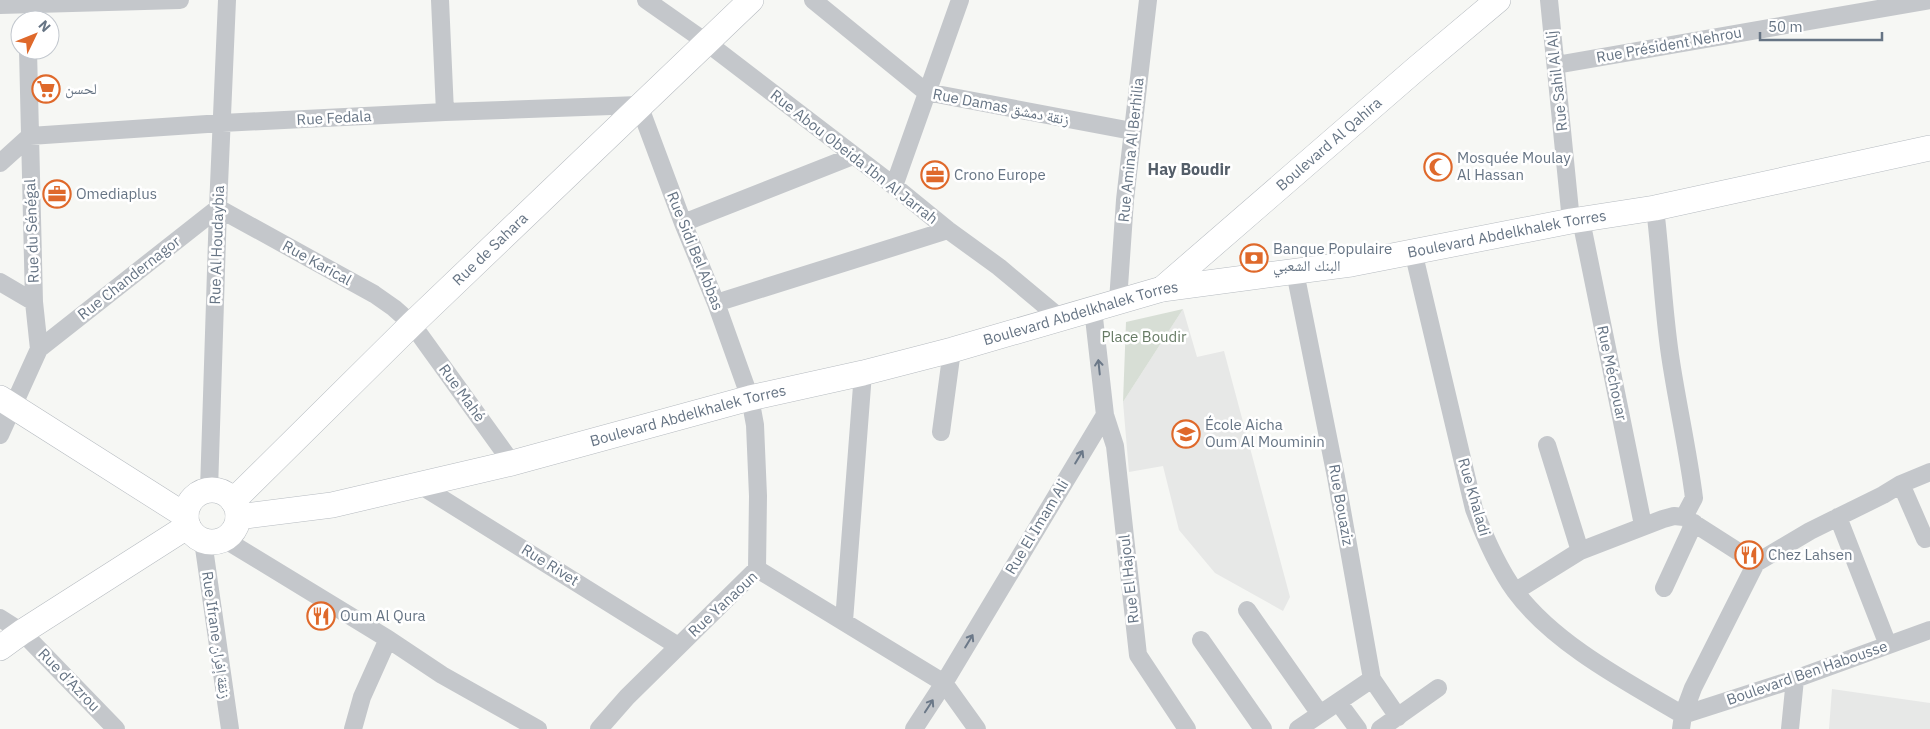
<svg xmlns="http://www.w3.org/2000/svg" width="1930" height="729" viewBox="0 0 1930 729" font-family="'IBM Plex Sans','Noto Naskh Arabic',sans-serif">
  <style>
    .built { fill: #e7e8e7 }
    .green { fill: #d7ded5 }
    .lines { fill: none; stroke-linecap: round; stroke-linejoin: round }
    .secondary-casing { stroke: #b6bbc0; stroke-width: 26 }
    .street { stroke: #c4c7cb; stroke-width: 18 }
    .secondary { stroke: #fff; stroke-width: 25 }
    .oneway { stroke: #6b7888 }
    .labels { text-anchor: middle; stroke-width: 5; stroke-linejoin: round; paint-order: stroke }
    .street-label { font-size: 15px; fill: #667484; stroke: #fff }
    .poi-label { font-size: 15px; fill: #667484; stroke: #fff; text-anchor: start }
    .park-label { font-size: 15px; fill: #677b65; stroke: #fff }
    .neighbourhood-label { font-size: 16px; font-weight: bold; fill: #545e69; stroke: #fff }
  </style>
  <rect width="100%" height="100%" fill="#f6f7f4"/>
  <!-- built -->
  <path class="built" d="M1183,309L1197,357L1224,351L1290,597L1283,611L1215,573L1179,530L1163,466L1129,472L1123,402Z
    M1832,689L1930,703V729H1829Z"/>
  <!-- green -->
  <path class="green" d="M1183,309L1123,402L1126,322Z"/>
  <g class="lines">
    <!-- secondary casing -->
    <g class="secondary-casing">
      <g id="secondary">
        <path id="s1" d="M1162,289L1417,68L1498,0"/>
        <path d="M0,398L186,516"/>
        <circle cx="212" cy="516" r="26"/>
        <path id="s2" d="M233,501L412,324L751,0"/>
        <path id="s3" d="M238,517L332,505L512,463L750,398L863,373L952,350L1162,289L1351,264L1571,221L1655,208L1930,148"/>
        <path d="M0,648L22,632L188,526"/>
      </g>
    </g>
    <!-- street -->
    <path class="street" d="M440,0L445,112
      M646,0L706,42L894,186L948,230L999,267L1060,318
      M813,0L926,92L1132,131
      M1549,0L1571,221
      M0,5L180,0
      M1556,65L1930,0
      M0,163L30,136L222,123L445,112L639,105L683,223L716,303L750,398L755,425L758,496L757,569
      M894,186L960,0
      M1655,208C1661,257 1663,307 1670,355C1677,403 1688,450 1694,498L1684,517
      M1581,220L1643,525
      M683,223L853,156
      M1413,251L1474,509C1485,538 1497,566 1515,591C1554,644 1627,682 1683,715
      M1295,272L1336,477L1372,679L1398,717
      M0,282L34,302
      M1118,301L1125,200L1148,0
      M716,303L948,230
      M1093,309L1105,415L1115,446L1138,655L1187,729
      M39,349L218,208L374,294L394,308L412,324L512,463
      M941,432L952,350
      M0,435L39,349L34,302L28,50
      M1547,445L1580,551
      M1901,484L1925,539
      M420,485L678,646
      M209,490L218,208L227,0
      M1838,517L1888,645
      M224,539L388,639L442,675L538,729
      M203,541L230,729
      M757,569L944,683L977,729
      M1664,588L1694,523
      M1516,591L1580,551L1663,519L1674,516L1684,517L1756,563
      M1247,610L1320,714
      M0,618L22,632L116,729
      M844,621L863,373
      M1201,640L1263,729
      M1338,702L1358,729
      M1683,715L1795,679L1930,630
      M353,729L362,697L388,639
      M599,729L627,697L757,569
      M914,729L944,683L1105,415
      M1298,729L1372,679
      M1380,729L1438,688
      M1681,729L1683,715L1693,688L1756,563L1810,531L1883,495L1901,484L1930,472
      M1790,729L1795,679"/>
    <!-- secondary -->
    <use href="#secondary" class="secondary"/>
  </g>
  <!-- one-way arrows -->
  <defs><path id="oneway-shaft" d="M-6 0H5M1.5-3L5.5 0L1.5 3" fill="none" stroke-width="1.6" stroke-linecap="round" stroke-linejoin="round" transform="scale(1.25)"/></defs>
  <g class="oneway">
    <use href="#oneway-shaft" transform="translate(1099 367) rotate(-96)"/>
    <use href="#oneway-shaft" transform="translate(1079 457) rotate(-59)"/>
    <use href="#oneway-shaft" transform="translate(969 641) rotate(-59)"/>
    <use href="#oneway-shaft" transform="translate(929 706) rotate(-57)"/>
  </g>
  <!-- icons -->
  <defs>
    <g id="supermarket-ring" transform="scale(1.4375)"><circle r="9.5" fill="#fff" stroke="#df692b" stroke-width="1.5"/><path d="M-6-5.5h2.5l.6 2H6L4.5 2H-2.5L-4.4-4H-6ZM-1.5 3.2a1.3 1.3 0 1 0 .1 0ZM3 3.2a1.3 1.3 0 1 0 .1 0Z" fill="#df692b"/></g>
    <g id="mosque-ring" transform="scale(1.4375)"><circle r="9.5" fill="#fff" stroke="#df692b" stroke-width="1.5"/><path d="M3.5-4.9A6 6 0 1 0 3.5 4.9A5 5 0 1 1 3.5-4.9Z" fill="#df692b"/></g>
    <g id="office-ring" transform="scale(1.4375)"><circle r="9.5" fill="#fff" stroke="#df692b" stroke-width="1.5"/><path d="M-6-3h4V-5.5h4V-3h4V5H-6ZM-1-4.5V-3h2v-1.5ZM-6 0V1H6V0Z" fill="#df692b"/></g>
    <g id="bank-ring" transform="scale(1.4375)"><circle r="9.5" fill="#fff" stroke="#df692b" stroke-width="1.5"/><path d="M-6-4H6V4H-6ZM0-2.3a2.3 2.3 0 1 0 0 4.6a2.3 2.3 0 1 0 0-4.6Z" fill="#df692b"/></g>
    <g id="school-ring" transform="scale(1.4375)"><circle r="9.5" fill="#fff" stroke="#df692b" stroke-width="1.5"/><path d="M0-5L7-2L0 1L-7-2ZM-4 1L0 2.5L4 1V4Q0 6-4 4Z" fill="#df692b"/></g>
    <g id="restaurant-ring" transform="scale(1.4375)"><circle r="9.5" fill="#fff" stroke="#df692b" stroke-width="1.5"/><path d="M-5-6h1v4h1v-4h1v4h1v-4h1v5L-1.5 .5V6h-2V.5L-5-1ZM5-6V6H3V1.5H1.5Q1.5-4 5-6Z" fill="#df692b"/></g>
  </defs>
  <g fill-rule="evenodd">
    <use href="#supermarket-ring" x="46" y="89"/>
    <use href="#mosque-ring" x="1438" y="167"/>
    <use href="#office-ring" x="935" y="175"/>
    <use href="#office-ring" x="57" y="194"/>
    <use href="#bank-ring" x="1254" y="258"/>
    <use href="#school-ring" x="1186" y="434"/>
    <use href="#restaurant-ring" x="1749" y="555"/>
    <use href="#restaurant-ring" x="321" y="616"/>
  </g>
  <g class="labels">
    <!-- street labels -->
    <g class="street-label">
      <text transform="translate(1669 45) rotate(-10)" y="5">Rue Président Nehrou</text>
      <text transform="translate(1557 81) rotate(-96)" y="5">Rue Sahil Al Alj</text>
      <text transform="translate(1001 107) rotate(11)" y="5">Rue Damas زنقة دمشق</text>
      <text transform="translate(334 118) rotate(-3)" y="5">Rue Fedala</text>
      <text dy="5" stroke="none"><textPath href="#s1" startOffset="221">Boulevard Al Qahira</textPath></text>
      <text transform="translate(1131 150) rotate(-84)" y="5">Rue Amina Al Berhilia</text>
      <text transform="translate(854 157) rotate(38)" y="5">Rue Abou Obeida Ibn Al Jarrah</text>
      <text transform="translate(32 231) rotate(-92)" y="5">Rue du Sénégal</text>
      <text dy="5" stroke="none"><textPath href="#s3" startOffset="1302">Boulevard Abdelkhalek Torres</textPath></text>
      <text transform="translate(217 245) rotate(-88)" y="5">Rue Al Houdaybia</text>
      <text dy="5" stroke="none"><textPath href="#s2" startOffset="360">Rue de Sahara</textPath></text>
      <text transform="translate(695 251) rotate(68)" y="5">Rue Sidi Bel Abbas</text>
      <text transform="translate(317 263) rotate(29)" y="5">Rue Karical</text>
      <text transform="translate(129 278) rotate(-38)" y="5">Rue Chandernagor</text>
      <text dy="5" stroke="none"><textPath href="#s3" startOffset="868">Boulevard Abdelkhalek Torres</textPath></text>
      <text transform="translate(1612 373) rotate(78)" y="5">Rue Méchouar</text>
      <text transform="translate(462 393) rotate(54)" y="5">Rue Mahé</text>
      <text dy="5" stroke="none"><textPath href="#s3" startOffset="462">Boulevard Abdelkhalek Torres</textPath></text>
      <text transform="translate(1474 497) rotate(74)" y="5">Rue Khaladi</text>
      <text transform="translate(1341 505) rotate(80)" y="5">Rue Bouaziz</text>
      <text transform="translate(1037 527) rotate(-59)" y="5">Rue El Imam Ali</text>
      <text transform="translate(550 565) rotate(32)" y="5">Rue Rivet</text>
      <text transform="translate(1129 579) rotate(-96)" y="5">Rue El Hajoul</text>
      <text transform="translate(723 604) rotate(-43)" y="5">Rue Yanaoun</text>
      <text transform="translate(216 635) rotate(82)" y="5">Rue Ifrane زنقة إفران</text>
      <text transform="translate(1807 673) rotate(-19)" y="5">Boulevard Ben Habousse</text>
      <text transform="translate(69 680) rotate(46)" y="5">Rue d’Azrou</text>
    </g>
    <!-- poi labels -->
    <g class="poi-label">
      <text x="65" y="94">لحسن</text>
      <text x="1457" y="163">Mosquée Moulay<tspan x="1457" dy="17">Al Hassan</tspan></text>
      <text x="954" y="180">Crono Europe</text>
      <text x="76" y="199">Omediaplus</text>
      <text x="1273" y="254">Banque Populaire<tspan x="1273" dy="17">البنك الشعبي</tspan></text>
      <text x="1205" y="430">École Aicha<tspan x="1205" dy="17">Oum Al Mouminin</tspan></text>
      <text x="1768" y="560">Chez Lahsen</text>
      <text x="340" y="621">Oum Al Qura</text>
    </g>
    <!-- park labels -->
    <g class="park-label">
      <text x="1144" y="342">Place Boudir</text>
    </g>
    <!-- neighbourhood labels -->
    <g class="neighbourhood-label">
      <text x="1189" y="175">Hay Boudir</text>
    </g>
  </g>
  <!-- north arrow -->
  <g transform="translate(35 35) rotate(47)"><circle r="24" fill="#ffffff" stroke="#c2c7ce"/>
  <path d="M0-4L9 19L0 12L-9 19Z" fill="#df692b"/>
  <text y="-8" font-size="14" font-weight="bold" text-anchor="middle" fill="#667484">N</text>
  </g>
  <!-- scale -->
  <path d="M1760 32v8h122v-8" fill="none" stroke="#667484" stroke-width="2.5"/>
  <text x="1768" y="32" font-size="15" fill="#667484" stroke="#ffffff" stroke-width="4" paint-order="stroke">50 m</text>
</svg>
